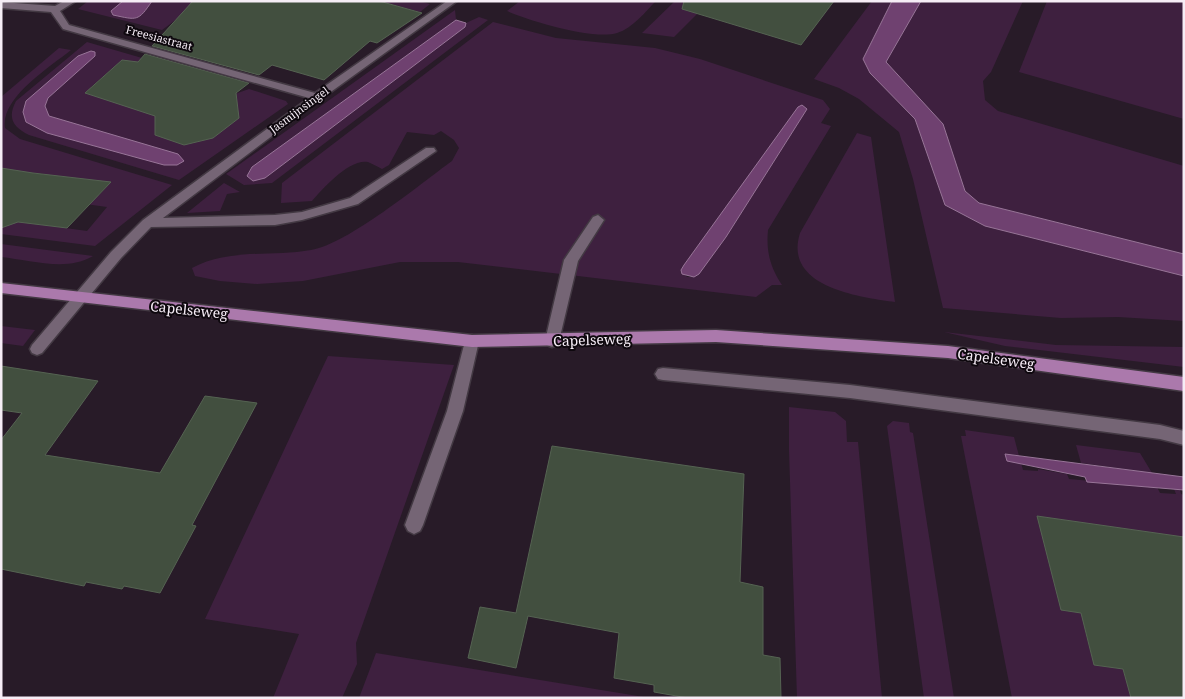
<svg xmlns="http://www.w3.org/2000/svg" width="1185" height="699" viewBox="0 0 1185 699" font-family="'Noto Serif',serif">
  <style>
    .green { fill: #3e203f; fill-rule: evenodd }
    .water { fill: #6f4170; stroke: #987598 }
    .building { fill: #424f3f; stroke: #556352 }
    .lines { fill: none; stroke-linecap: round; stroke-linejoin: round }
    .minor-casing { stroke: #433943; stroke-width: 3 }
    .major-casing { stroke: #433943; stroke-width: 3 }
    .minor { fill: #756575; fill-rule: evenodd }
    .major { fill: #ab79ac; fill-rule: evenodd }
    .labels { text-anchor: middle; stroke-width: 4; stroke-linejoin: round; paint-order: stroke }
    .far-street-label { font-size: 11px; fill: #f6edf6; stroke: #0e080e }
    .street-label { font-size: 14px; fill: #f6edf6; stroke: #0e080e }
  </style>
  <rect width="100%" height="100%" fill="#281b28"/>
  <!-- green -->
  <path class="green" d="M88,1H123L111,11L113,15C137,20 137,22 152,1H201L162,30L78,9Z
    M380,1H419L430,4L420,12Z
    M520,1H656C645,12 633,28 617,33C593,40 530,21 507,11Z
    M675,1H710L674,37L642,33Z
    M872,1H892L863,59L870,73L915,119L945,205L985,226L1184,276V321L1118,317L1061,318L943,308L913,179L899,132L859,99L839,88L814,79Z
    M921,1H1023L991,72L983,81L985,100L998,111L1184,166V254L979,203L965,191L943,124L886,62Z
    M1047,1H1184V119L1019,72Z
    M455,10L456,20L252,167L247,176L265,178L465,27L466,23L479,17L488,20L272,183L244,185L226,174Z
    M493,22L556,38L655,48L700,59L823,100L830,109L821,123L831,126L768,230C766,251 770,267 782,285H772L756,297L458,262H400L303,281L257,284L220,281L195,276L192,268C229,248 272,257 311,250C348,244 420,184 452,161L459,148L454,140L441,131L434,135L407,132L389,165L382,169C378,167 373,164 368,162C350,158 322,189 312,201L281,203L282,183ZM799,106L807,109L726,237L698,274L694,277H687L681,270L684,265Z
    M87,42L228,83L122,60L91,87L159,117L155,119V135L183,144L213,138L238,118L235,94L249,89L286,101L288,104L179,180L29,135C13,127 7,118 16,101Z
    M59,48L71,50C50,67 0,98 5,128L20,139L172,185L95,246L1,234V226H6L15,221L87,231L107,207L78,203L87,194L99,195L110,183L61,176L48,188L44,174L34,173L11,195L1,175V97Z
    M857,133L871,137L895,302C859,297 783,287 800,233Z
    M224,183L240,192L227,194L220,211L187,213Z
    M1,244L93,256C67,272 30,260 1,257Z
    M1,326L35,330L23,346L1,343Z
    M944,332L1056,345L1184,347V367L1005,346Z
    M328,356L454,365L356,643L357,664L342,698H273L299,634L205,619Z
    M789,407L835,412L846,421L847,442H858L882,698H797L789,450Z
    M893,421L909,423L910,432L913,433L954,698H924L887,426Z
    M965,430L1014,437L1019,456L1006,454L1007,461L1021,463L1023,470L1038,471V469L1067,474L1069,479L1157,487L1160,493L1176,494L1174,489L1180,490L1181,494L1184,495V544L1085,630L1094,665L1123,669L1131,698H1012L961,436H966Z
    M1076,445L1140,453L1152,473L1081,463Z
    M376,653L650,698H359Z"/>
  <!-- water -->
  <path class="water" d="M123,1H152C138,22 137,20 113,15L111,11Z
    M892,1H921L886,62L943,124L965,191L979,203L1184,254V276L985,226L945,205L915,119L870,73L863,59Z
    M456,20L466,23L465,27L265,178L253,181L247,176L252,167Z
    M91,51L95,52V56L48,98L45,106L49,116L178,154L184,161L177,165H164L47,133L26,122L23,112L26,101L78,56Z
    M802,105L807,109L726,237L699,274L694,277L682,274L681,270L684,265L798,107Z
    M1005,454L1184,477V490L1087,482L1085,477L1007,461Z"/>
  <!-- building -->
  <path class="building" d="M193,1H379L422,13L377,43L370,41L324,80L272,65L259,75L152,46Z
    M684,1H834L801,45L682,9Z
    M145,54L249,83L236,93L239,118L213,138L184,145L155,135V116L85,93L122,60L138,62Z
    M1,168L33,173L111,182L67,228L18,222L1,228Z
    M1,366L98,381L45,455L160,473L205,396L257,403L192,525L196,526L160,593L124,586L122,589L86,582L84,586L1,569V440L22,413L1,410Z
    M552,446L744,474L740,582L763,587V655L780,658L781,698H688L654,692V685L614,678L619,633L528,616L516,668L468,658L480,607L516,613Z
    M1037,516L1184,537V698H1131L1123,669L1094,665L1081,613L1061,610Z"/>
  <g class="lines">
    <!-- minor casing -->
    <g class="minor-casing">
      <path id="minor" d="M64,1H76L60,11L69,25L315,93L447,1H457L321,99L163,218L275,215L302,212L350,198L426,148H434L436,151L358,204L302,220L275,225L151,227L121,258L42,353L37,355L32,353L30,349L32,345L111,252L143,220L309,98L63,29L51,12L1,8V2L55,6Z
        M598,215L604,220L578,261L559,341L557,345L552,347L547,345L545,341L564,260L593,217Z
        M472,335L477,337L479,341L463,411L423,525L420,531L414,534L408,531L405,525L447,411L465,341L467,337Z
        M663,368L850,385L1160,425L1184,431V445L1160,439L850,398L663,380L658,379L655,374L658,369Z"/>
    </g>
    <!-- major casing -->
    <g class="major-casing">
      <path id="major" d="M1,283L472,335L716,330L948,346L1184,377V391L948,358L716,342L472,347L1,293Z"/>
    </g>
    <!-- minor -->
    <use href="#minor" class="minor"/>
    <!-- major -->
    <use href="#major" class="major"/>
  </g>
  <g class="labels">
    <!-- far-street labels -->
    <g class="far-street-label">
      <text transform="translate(159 38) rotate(15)" y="4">Freesiastraat</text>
      <text transform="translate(299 110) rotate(-36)" y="4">Jasmijnsingel</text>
    </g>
    <!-- street labels -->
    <g class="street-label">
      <text transform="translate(189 310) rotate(6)" y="5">Capelseweg</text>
      <text transform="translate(592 340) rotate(-2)" y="5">Capelseweg</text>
      <text transform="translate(996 359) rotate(8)" y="5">Capelseweg</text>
    </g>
  </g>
  <!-- border -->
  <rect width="1185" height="699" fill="none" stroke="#f6edf6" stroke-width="5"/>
</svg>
